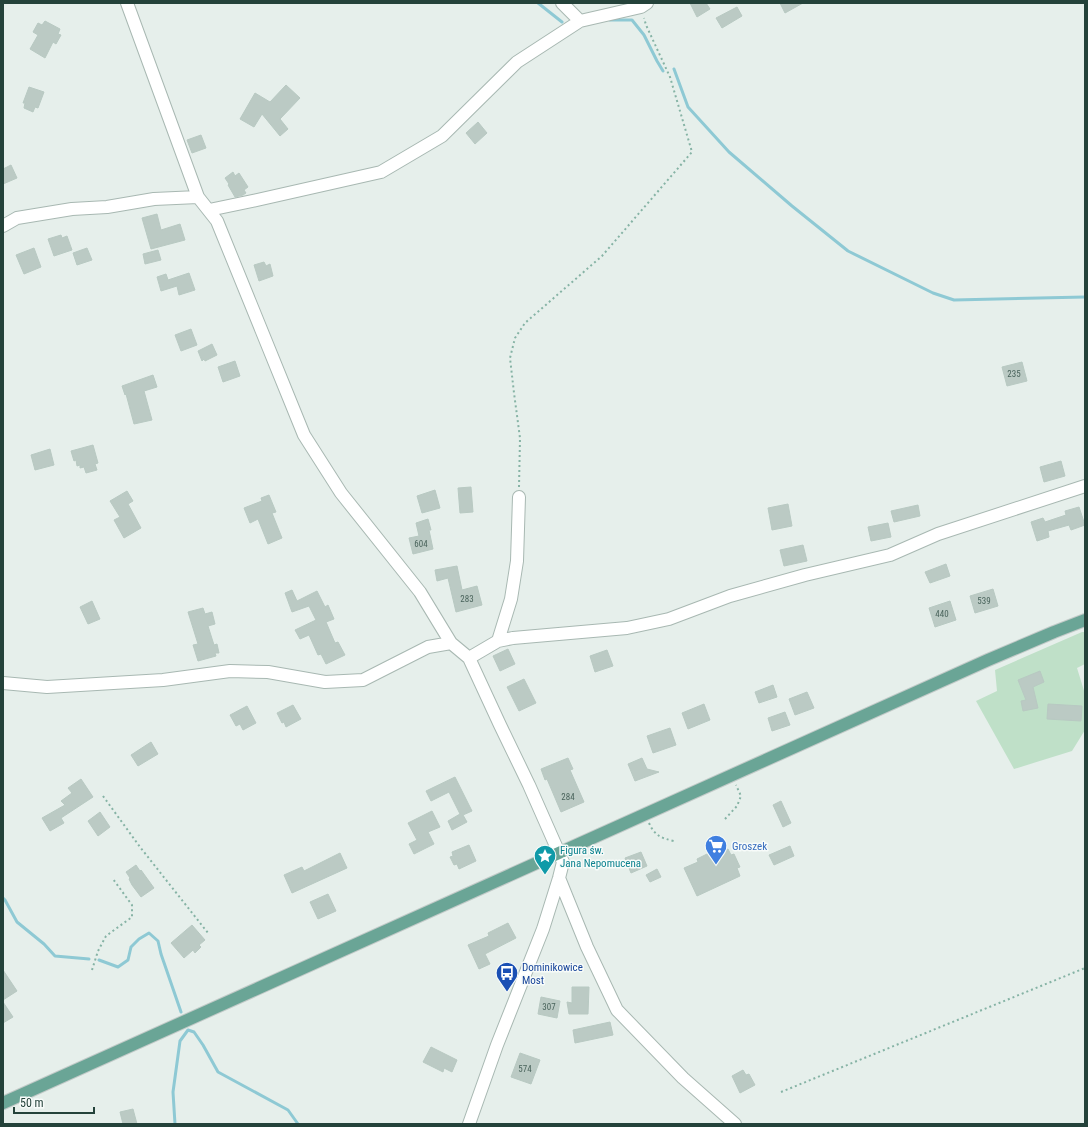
<svg xmlns="http://www.w3.org/2000/svg" width="1088" height="1127" viewBox="0 0 1088 1127" font-family="'Roboto Condensed',sans-serif">
  <style>
    .green { fill: #bfe0c8 }
    .lines { fill: none; stroke-linecap: round; stroke-linejoin: round }
    .stream { stroke: #8ec9d4; stroke-width: 3 }
    .building { fill: #bbcac4; stroke: #b8c9c2 }
    .minor-casing { stroke: #a8b8b2; stroke-width: 14 }
    .major-casing { stroke: #c2cac8; stroke-width: 14 }
    .path { stroke: #86b3a5; stroke-width: 2; stroke-dasharray: 2 3; stroke-linecap: butt }
    .minor { stroke: #fff; stroke-width: 12 }
    .major { stroke: #6aa596; stroke-width: 12 }
    .labels { text-anchor: middle; stroke-width: 3; stroke-linejoin: round; paint-order: stroke }
    .number-label { font-size: 9px; fill: #4a645c }
    .shop-label { font-size: 11px; fill: #366cbe; stroke: #f7fbf9; text-anchor: start }
    .culture-label { font-size: 11px; fill: #0d838f; stroke: #f7fbf9; text-anchor: start }
    .transit-label { font-size: 11px; fill: #164399; stroke: #f7fbf9; text-anchor: start }
  </style>
  <rect width="100%" height="100%" fill="#e6efeb"/>
  <!-- green -->
  <path class="green" d="M1082,632H1085V664L1077,668L1085,694V730L1072,751L1014,769L976,701L997,691L995,670Z"/>
  <g class="lines">
    <!-- stream -->
    <path class="stream" d="M538,3L562,22
      M610,20H632L644,35L657,61L663,71
      M674,69L688,107L729,152L792,206L848,251L933,293L954,300L1085,297
      M3,898L5,900L17,922L44,944L55,956L89,959
      M99,960L118,967L128,960L131,947L139,939L149,933L158,941L161,954L181,1012
      M175,1124L173,1092L180,1041L188,1030L194,1032L203,1045L218,1072L288,1110L298,1124"/>
  </g>
  <!-- building -->
  <path class="building" d="M690,3H706L710,9L697,17Z
    M780,3H803L785,13Z
    M737,7L742,16L722,28L716,18Z
    M45,21L60,29L58,34L61,35L56,44L53,42L45,58L30,49L38,35L33,32L38,23L42,25Z
    M286,85L300,98L280,119L288,129L280,136L262,114L254,127L240,119L255,93L270,102Z
    M29,87L44,92L38,108L35,107L33,112L24,108L25,103H23Z
    M478,122L487,133L475,144L466,133Z
    M201,135L206,148L192,153L187,140Z
    M11,165L17,178L3,184V169Z
    M233,172L235,176L239,173L248,187L244,190L246,193L243,195L235,197L228,185L229,184L225,178Z
    M157,214L161,230L180,224L185,240L151,249L142,218Z
    M61,235L62,238L67,236L72,250L54,256L48,239Z
    M34,248L41,267L24,274L16,255Z
    M87,248L92,260L77,265L73,253Z
    M158,250L161,260L145,264L143,254Z
    M264,262L266,266L270,264L273,276L259,281L254,265Z
    M189,273L195,290L179,295L177,286L161,291L157,277L166,274L168,280Z
    M191,329L197,345L181,351L175,335Z
    M212,344L217,355L205,361L204,359L202,361L198,351Z
    M235,361L240,376L223,382L218,367Z
    M1022,362L1027,381L1007,386L1002,367Z
    M153,375L157,387L144,391L152,420L134,424L126,394L125,395L122,386Z
    M93,445L98,463L95,464L97,470L86,473L84,467L80,468V465L77,466L76,460L74,461L71,451Z
    M50,449L54,465L35,470L31,455Z
    M1061,461L1065,476L1044,482L1040,467Z
    M471,487L473,512L460,513L458,488Z
    M435,490L440,508L422,513L417,496Z
    M127,491L133,501L128,504L141,528L124,538L114,520L120,517L110,501Z
    M269,495L276,512L272,513L282,538L268,544L258,519L250,523L244,508L262,501L261,498Z
    M788,504L792,526L772,530L768,508Z
    M918,505L920,516L894,522L891,511Z
    M1079,507L1085,525L1071,530L1069,525L1048,531L1049,537L1037,541L1031,522L1043,518L1045,522L1066,515L1065,511Z
    M428,519L431,530H429L433,549L413,554L409,538L419,536L416,523Z
    M888,523L891,537L871,541L868,527Z
    M803,545L807,561L784,566L780,550Z
    M946,564L950,576L930,583L925,572Z
    M457,566L462,590L477,586L482,605L456,612L448,578L437,581L435,570Z
    M993,589L998,606L975,613L970,596Z
    M292,590L297,601L317,591L325,607L328,605L334,619L326,622L335,643L338,642L345,655L326,664L321,654L318,655L309,635L300,639L295,630L316,620L309,606L292,612L285,593Z
    M92,601L100,619L88,624L80,607Z
    M950,601L956,620L935,627L929,608Z
    M203,608L205,614L212,612L215,624L208,626L214,645L217,644L219,653H215L216,656L198,661L193,645L198,644L188,612Z
    M508,649L515,664L500,671L493,656Z
    M607,650L613,666L595,672L590,656Z
    M1040,671L1044,682L1033,687L1038,708L1023,711L1021,701L1026,700L1018,680Z
    M524,679L536,703L519,711L507,687Z
    M773,685L777,697L759,703L755,692Z
    M807,692L814,708L795,715L789,699Z
    M704,704L710,720L688,729L682,713Z
    M1048,704L1082,706L1081,721L1047,719Z
    M293,705L301,719L286,727L284,722L282,723L277,713Z
    M247,706L256,723L243,730L240,724L236,726L230,715Z
    M785,712L790,725L772,731L768,718Z
    M670,728L676,745L653,753L647,736Z
    M151,742L158,754L138,766L131,755Z
    M568,758L573,769L570,770L584,802L561,812L547,779L545,780L541,769Z
    M642,758L647,769L659,772L635,781L628,764Z
    M455,777L472,811L463,815L467,822L452,830L448,821L460,814L449,792L431,801L426,791Z
    M81,779L93,797L61,818L64,823L50,831L42,818L65,805L61,801L72,793L68,788Z
    M781,801L791,823L783,827L773,805Z
    M432,811L440,827L428,832L434,844L414,854L409,844L417,840L408,823Z
    M100,812L110,827L98,836L88,821Z
    M469,845L476,861L459,869L457,864L454,865L450,857L453,856L452,852Z
    M790,846L794,856L774,865L769,855Z
    M728,849L731,855L734,854L740,867L737,868L740,876L697,896L684,868L698,862L697,859L711,852L713,855Z
    M641,852L647,866L631,873L625,858Z
    M340,853L347,868L292,893L284,875L302,867L304,871Z
    M136,865L140,871L141,870L154,888L141,897L132,885L129,879L130,878L126,872Z
    M657,869L661,877L650,882L646,875Z
    M328,894L336,911L318,919L310,902Z
    M508,923L516,938L485,954L490,964L479,969L468,945L489,936L488,933Z
    M192,925L205,940L199,945L201,947L195,953L193,950L184,958L171,943Z
    M3,970L17,991L3,1000Z
    M572,987H589L588,1014H569L567,1002L572,1003Z
    M541,997L560,1001L557,1018L538,1014Z
    M3,1002L13,1017L3,1023Z
    M610,1022L613,1035L575,1043L573,1030Z
    M431,1047L457,1060L452,1072L444,1068L443,1072L423,1062Z
    M520,1053L540,1060L531,1084L511,1077Z
    M743,1070L746,1075L749,1074L755,1085L740,1093L732,1076Z
    M133,1109L137,1124H123L120,1112Z"/>
  <g class="lines">
    <!-- minor casing -->
    <g class="minor-casing">
      <path id="minor" d="M127,3L198,197L217,221L304,435L341,493L420,592L451,643L469,658L500,725L529,785L563,862L559,878L543,929L497,1045L469,1124
        M562,3L580,21
        M209,210L257,200L381,172L442,136L517,62L580,21L641,7L647,3
        M3,226L17,218L72,209L107,207L154,199L198,197
        M498,641L511,599L517,561L519,497
        M469,658L498,641L513,638L627,628L669,619L730,596L805,575L890,555L938,534L1085,486
        M3,683L47,687L163,680L230,671L268,672L325,682L363,680L428,647L451,643
        M559,878L587,947L617,1010L683,1078L735,1124"/>
    </g>
    <!-- major casing -->
    <g class="major-casing">
      <path id="major" d="M3,1103L988,660L1054,632L1085,620"/>
    </g>
    <!-- path -->
    <path class="path" d="M519,487L520,438L514,393L510,358L515,338L525,323L602,256L692,152L670,77L646,25L644,18
      M103,796L140,847L208,933
      M725,819L737,806L741,796L736,785
      M649,823C655,836 661,838 674,841
      M92,970L98,951L106,936L132,917V905L113,879
      M781,1092L1085,968"/>
    <!-- minor -->
    <use href="#minor" class="minor"/>
    <!-- major -->
    <use href="#major" class="major"/>
  </g>
  <!-- icons -->
  <defs>
    <g id="supermarket-pin" transform="scale(1.15)"><path d="M0 17L-7.5 6A9.5 9.5 0 1 1 7.5 6Z" fill="#3f7fe0" stroke="#f7fbf9"/><path d="M-6-5.5h2.5l.6 2H6L4.5 2H-2.5L-4.4-4H-6ZM-1.5 3.2a1.3 1.3 0 1 0 .1 0ZM3 3.2a1.3 1.3 0 1 0 .1 0Z" fill="#fff"/></g>
    <g id="sight-pin" transform="scale(1.15)"><path d="M0 17L-7.5 6A9.5 9.5 0 1 1 7.5 6Z" fill="#0f9aa8" stroke="#f7fbf9"/><path d="M0-6L1.8-2.2L6-1.7L2.9 1.2L3.7 5.4L0 3.3L-3.7 5.4L-2.9 1.2L-6-1.7L-1.8-2.2Z" fill="#fff"/></g>
    <g id="bus-pin" transform="scale(1.15)"><path d="M0 17L-7.5 6A9.5 9.5 0 1 1 7.5 6Z" fill="#1a4fb4" stroke="#f7fbf9"/><path d="M-5-6H5V4H4V6H2V4H-2V6H-4V4H-5ZM-3.5-4V0h7V-4ZM-3.5 1.2v1.5H-2V1.2ZM2 1.2v1.5H3.5V1.2Z" fill="#fff"/></g>
  </defs>
  <g fill-rule="evenodd">
    <use href="#supermarket-pin" x="716" y="846"/>
    <use href="#sight-pin" x="545" y="856"/>
    <use href="#bus-pin" x="507" y="973"/>
  </g>
  <g class="labels">
    <!-- number labels -->
    <g class="number-label">
      <text x="1014" y="377">235</text>
      <text x="421" y="547">604</text>
      <text x="467" y="602">283</text>
      <text x="984" y="604">539</text>
      <text x="942" y="617">440</text>
      <text x="568" y="800">284</text>
      <text x="549" y="1010">307</text>
      <text x="525" y="1072">574</text>
    </g>
    <!-- shop labels -->
    <g class="shop-label">
      <text x="732" y="850">Groszek</text>
    </g>
    <!-- culture labels -->
    <g class="culture-label">
      <text x="560" y="854">Figura św.<tspan x="560" dy="13">Jana Nepomucena</tspan></text>
    </g>
    <!-- transit labels -->
    <g class="transit-label">
      <text x="522" y="971">Dominikowice<tspan x="522" dy="13">Most</tspan></text>
    </g>
  </g>
  <!-- border -->
  <rect width="1088" height="1127" fill="none" stroke="#24423a" stroke-width="8"/>
  <!-- scale -->
  <path d="M14 1107v6h80v-6" fill="none" stroke="#24423a" stroke-width="2"/>
  <text x="20" y="1107" font-size="12" fill="#24423a" stroke="#f7fbf9" stroke-width="3" paint-order="stroke">50 m</text>
</svg>
